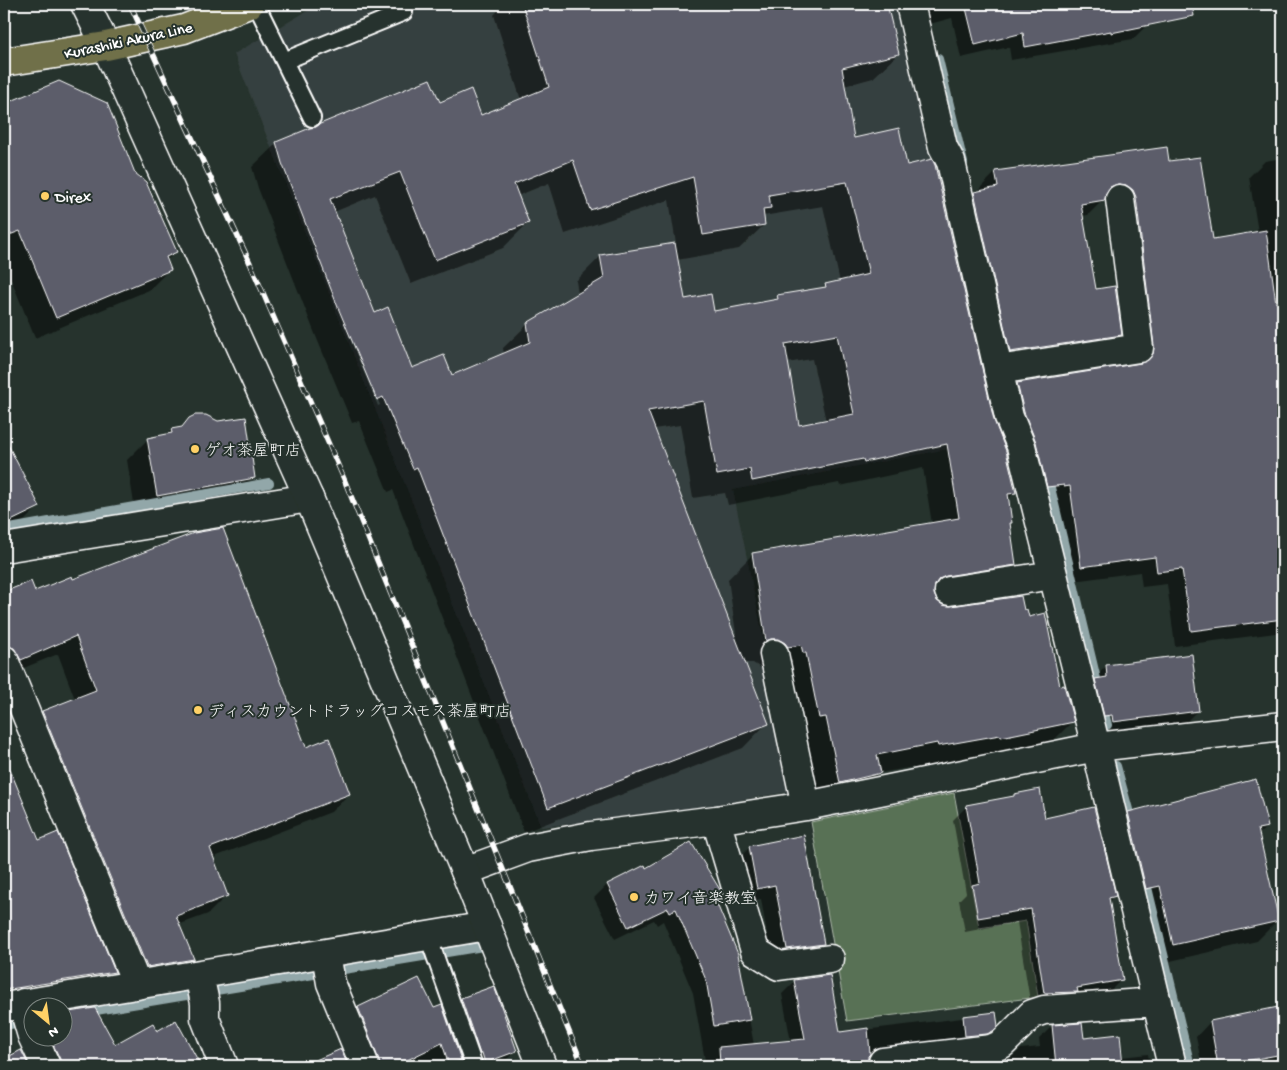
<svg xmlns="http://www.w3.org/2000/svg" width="1287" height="1070" viewBox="0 0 1287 1070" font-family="'Gochi Hand','Klee One',sans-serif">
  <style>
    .built { fill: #36403f }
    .green { fill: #597155; stroke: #acb8aa }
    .shadow { fill: #0007; fill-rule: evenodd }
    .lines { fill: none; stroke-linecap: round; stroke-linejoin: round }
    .stream { stroke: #92a7a9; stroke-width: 10 }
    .building { fill: #5c5d6a; stroke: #fff; fill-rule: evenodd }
    .service-casing { stroke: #fff; stroke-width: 20 }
    .minor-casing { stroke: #fff; stroke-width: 31 }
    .tertiary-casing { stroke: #fff; stroke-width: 31 }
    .primary-casing { stroke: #fff; stroke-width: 31 }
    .service { stroke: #26332d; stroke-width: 16 }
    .minor { stroke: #26332d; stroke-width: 28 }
    .tertiary { stroke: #26332d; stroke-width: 28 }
    .primary { stroke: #70704a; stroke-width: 28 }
    .rail-casing { stroke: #fff; stroke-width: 5.5 }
    .rail { stroke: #26332d; stroke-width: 4; stroke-dasharray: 11; stroke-linecap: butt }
    .poi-dot { fill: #ffd166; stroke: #26332d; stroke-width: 2 }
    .labels { text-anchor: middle; stroke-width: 4; stroke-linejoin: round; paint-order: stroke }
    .street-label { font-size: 16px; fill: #fff; stroke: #26332d }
    .poi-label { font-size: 16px; fill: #fff; stroke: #26332d; text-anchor: start }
  </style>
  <rect width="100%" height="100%" fill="#26332d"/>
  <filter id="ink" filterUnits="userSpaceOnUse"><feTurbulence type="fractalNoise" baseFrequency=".02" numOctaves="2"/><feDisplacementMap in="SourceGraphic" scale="10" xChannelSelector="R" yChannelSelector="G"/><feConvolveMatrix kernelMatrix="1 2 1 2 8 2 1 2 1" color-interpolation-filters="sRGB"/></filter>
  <g filter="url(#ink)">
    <!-- built -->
    <path class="built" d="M319,4H899L1001,439L733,490L795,791L653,815L541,827L234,54Z"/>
    <!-- green -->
    <path class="green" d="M954,793L979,928L1026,921L1038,997L847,1021L811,822Z"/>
    <!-- shadow -->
    <path class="shadow" d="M504,4H886L898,54L873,78L844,86L853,140L906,166L993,421L1015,492L1007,500L1011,522L1009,525L1015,564L990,589L934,598L936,602L942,607L1023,611L1028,618L1059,688L1072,722L1048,746L914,770L913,767L879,773L855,798L815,806L777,669L763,671L761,668L753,663H744L767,723L743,748L524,832L393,490L388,492L359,421L352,423L315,334L258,188L252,167L277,143L439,104L480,116L521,100L494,15ZM549,183L565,234L669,200L676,244L601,256L576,281L578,294L528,324L503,348L504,354L451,376L411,369L374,314L334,212L375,195L411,284L503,248L528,223L517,196ZM823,206L840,282L826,285L823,289L778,297L773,302L713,313L684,300L677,260L739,249L764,225L763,216ZM349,336H352L380,405L378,406ZM812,359L826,421L798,426L787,363ZM680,425L693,498L725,493L728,505L839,483L840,486L923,468L932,524L753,554L728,579L738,647L654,429Z
      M921,4H1142L1147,25L1133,39L1011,60L1009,47L961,58L952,18L926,25Z
      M59,82L134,174L176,251L166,261L170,269L149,290L35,338L4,262V106Z
      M1283,158V632L1175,646L1167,584L1142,587L1140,572L1066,582L1055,501L1049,502V499L1032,502L1002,399L1018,384L1139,365L1120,212L1111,200L1104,199L1088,215L1081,216L1095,291L1120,334L1105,350L995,367L959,209L974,193L981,192L980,188L996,172L1168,162L1212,240L1258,232L1249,177L1265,161Z
      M171,430L253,478L232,499L136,516L127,460L148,439L166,435Z
      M4,442L38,507L24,521L4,531Z
      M32,587L35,593L306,748L349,794L331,812L212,858L226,896L208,914L178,925L192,959L174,977L147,982L24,730L42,712L75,699L58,654L4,676V599Z
      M1106,666L1198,710L1176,732L1092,742L1085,688Z
      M4,755L39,842L112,969L94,987L4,1004Z
      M1255,780L1267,827L1258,835L1277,921L1257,941L1153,965L1108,833L1128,813Z
      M1014,795L1044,819L1114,896L1108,902L1121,980L1107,994L1031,1007L1017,922L965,932L959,900L966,893L953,820L967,806L1012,798Z
      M749,848L823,944L808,958L772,963L761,899L743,902L735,862Z
      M644,867L646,870L721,895L715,901L737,954L754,1045L791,1042L782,994L795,981L839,1033L995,1014L996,1026L983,1039L972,1046L867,1059V1066H706L693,993L663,921L657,925L654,920L615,939L594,898L607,885Z
      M493,988L516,1051L499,1066H465L447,1014L461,999Z
      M441,1007L463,1066H355L339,1027L358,1008L433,1009Z
      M1283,1007V1064L1273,1066H1202L1196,1037L1210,1022Z
      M1052,1026L1121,1057L1148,1054L1150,1066H989L1009,1059L1021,1049L1040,1047L1039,1039Z
      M157,1032L195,1066H44L42,1038H62L114,1046Z
      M21,1051L28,1066H4V1054L6,1059Z"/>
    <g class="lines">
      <!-- stream -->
      <path class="stream" d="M938,59L963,163
        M993,284L1009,357
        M1025,422L1043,459
        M1047,475L1107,725
        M4,530L269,483
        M1116,766L1132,824
        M1144,875L1190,1066
        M84,1012L483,946
        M4,1025L27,1021"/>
    </g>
    <!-- building -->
    <path class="building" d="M522,4H887L899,54L842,68L854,138L899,128L907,165L932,159L935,165L994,420L1006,451L1016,493L1008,494L1012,523H1010L1016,565L946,576L939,579L935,585L934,594L937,601L943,605L951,606L1021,596L1024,610L1027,609L1029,617L1045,613L1060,686L1064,685L1074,722L1001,737L1000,735L938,746L937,743L877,755L881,773L840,783L826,717L819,718L806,653H803L801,645L788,647L785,643L778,639H771L766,641L752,553L959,518L947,444L864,462L863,459L752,481L750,469L717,475L704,401L648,411L769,724L548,808L417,467L413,469L383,397L377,400L339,310L282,163L276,142L310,128L316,127L320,124L430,79L440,102L471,89L481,115L549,87ZM573,160L590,210L693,177L703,235L765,225L763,209L771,208L769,195L847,182L869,274L825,284L826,287L777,295L778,299L714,311L711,294L685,299L675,243L600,255L604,278L527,323L530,342L452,375L444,355L412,368L388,307L375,313L330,199L400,172L435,260L529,223L514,184ZM837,335L854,414L799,425L785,344Z
      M965,4H1192L1194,16L1111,33V31L1025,47L1023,33L975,45Z
      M59,81L107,103L135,173L146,182L177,252L166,257L171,270L56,318L20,231L4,237V104Z
      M1167,147L1169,161L1200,157L1213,239L1266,230L1276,303L1283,301V619L1191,631L1182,569L1157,572L1155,557L1081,567L1070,486L1064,487V485L1047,487L1036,442L1024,412L1017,383L1141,363L1148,360L1153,354L1154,346L1136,197L1133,190L1126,185L1118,184L1110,187L1106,193L1105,200L1081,204L1096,289L1115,286L1122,335L1010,352L974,192L998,187L995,171Z
      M195,415H206L218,421L246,417L255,478L157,496L147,438L172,433L171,429L182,427L189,418Z
      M4,437L40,507L11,521L4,506Z
      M223,528L306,747L329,738L350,794L210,848L228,896L176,916L194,959L147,967L42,711L96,690L76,636L21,660L14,648L4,645V592L31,581L35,591L72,576L73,579L194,533Z
      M1192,654L1199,711L1113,722L1112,715L1104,716L1095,679L1107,677L1106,665Z
      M4,755L39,840L58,832L115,972L4,990Z
      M1256,779L1268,827L1258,829L1279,921L1173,945L1160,886L1146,889L1128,812Z
      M1040,789L1045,818L1094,807L1116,896L1109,898L1123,980L1077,988L1078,992L1044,993L1031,909L978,918L972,885L980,883L966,805L1014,796V794Z
      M804,835L824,944L787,949L775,885L757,889L749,846Z
      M691,842L722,893V896L714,897L738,954L750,1020L714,1026L706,980L676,909L670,912L668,908L628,927L607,884L645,865L646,868Z
      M830,975L840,1032L868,1028L870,1054L868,1056V1066H720L719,1047L805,1039L794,980Z
      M419,978L434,1008L442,1005L461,1060L449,1065L442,1043L395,1066H380L379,1060L358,1007Z
      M494,986L517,1051L485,1063L482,1053L480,1054L461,998Z
      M1283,1006V1054L1218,1066L1210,1021Z
      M95,1008L115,1044L153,1023L157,1031L176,1020L201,1066H61L60,1059L50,1038H62V1013Z
      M996,1012L998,1026L993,1031L987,1034L965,1036L963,1016Z
      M1082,1023L1084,1038L1120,1034L1123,1066H1056L1052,1025Z
      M341,1049L348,1066H302Z
      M21,1050L29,1066H4V1059Z"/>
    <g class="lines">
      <!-- service casing -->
      <g class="service-casing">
        <path id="service" d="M256,4L312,118
          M284,61L404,12
          M428,936L474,1066"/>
      </g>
      <!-- minor casing -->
      <g class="minor-casing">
        <path id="minor" d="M910,4L943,147L951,162L1009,417L1021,446L1096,747L1172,1066
          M998,370L1139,348L1120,199
          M4,548L309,498
          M949,591L1053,575
          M774,654L806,806
          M4,660L137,985
          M716,820L755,951L779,966L830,959
          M465,871L528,848L591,836L716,820L806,806L1096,747L1283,726
          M326,954L331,983L365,1066
          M199,975L205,1003V1018L224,1066
          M24,1003L25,1012L32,1036
          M4,1007L487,926
          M33,1038L46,1066
          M883,1062L991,1049L1002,1044L1032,1014L1044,1010L1157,1002"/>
      </g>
      <!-- tertiary casing -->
      <g class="tertiary-casing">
        <path id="tertiary" d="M85,4L106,46L309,498L465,871L542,1066"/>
      </g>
      <!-- primary casing -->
      <g class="primary-casing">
        <path id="primary" d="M4,62L106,46L184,29L249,4"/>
      </g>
      <!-- service -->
      <use href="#service" class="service"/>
      <!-- minor -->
      <use href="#minor" class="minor"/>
      <!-- tertiary -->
      <use href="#tertiary" class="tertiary"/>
      <!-- primary -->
      <use href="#primary" class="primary"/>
      <!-- rail casing -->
      <g class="rail-casing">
        <path id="rail" d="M130,4L250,263L344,479L583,1066"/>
      </g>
      <!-- rail -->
      <use href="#rail" class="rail"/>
    </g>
  </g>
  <!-- markers -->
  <g class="poi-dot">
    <circle cx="45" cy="196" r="5"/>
    <circle cx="195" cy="449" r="5"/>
    <circle cx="198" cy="710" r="5"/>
    <circle cx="634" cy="897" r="5"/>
  </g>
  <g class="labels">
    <!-- street labels -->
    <g class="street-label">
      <text transform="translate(128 39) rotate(-12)" y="6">Kurashiki Akura Line</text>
    </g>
    <!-- poi labels -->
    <g class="poi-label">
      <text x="55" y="202">Direx</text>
      <text x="205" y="455">ゲオ茶屋町店</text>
      <text x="208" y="716">ディスカウントドラッグコスモス茶屋町店</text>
      <text x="644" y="903">カワイ音楽教室</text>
    </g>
  </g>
  <!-- margin -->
  <rect width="1287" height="1070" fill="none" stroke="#26332d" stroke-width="20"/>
  <rect x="10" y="10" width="1267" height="1050" fill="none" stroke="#fff" stroke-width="2" filter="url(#ink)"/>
  <!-- north arrow -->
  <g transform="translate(48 1022) rotate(151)"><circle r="24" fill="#26332d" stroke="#7d8581"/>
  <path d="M0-4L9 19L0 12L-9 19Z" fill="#ffd166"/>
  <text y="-8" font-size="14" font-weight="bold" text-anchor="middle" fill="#ffffff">N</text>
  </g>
</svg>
